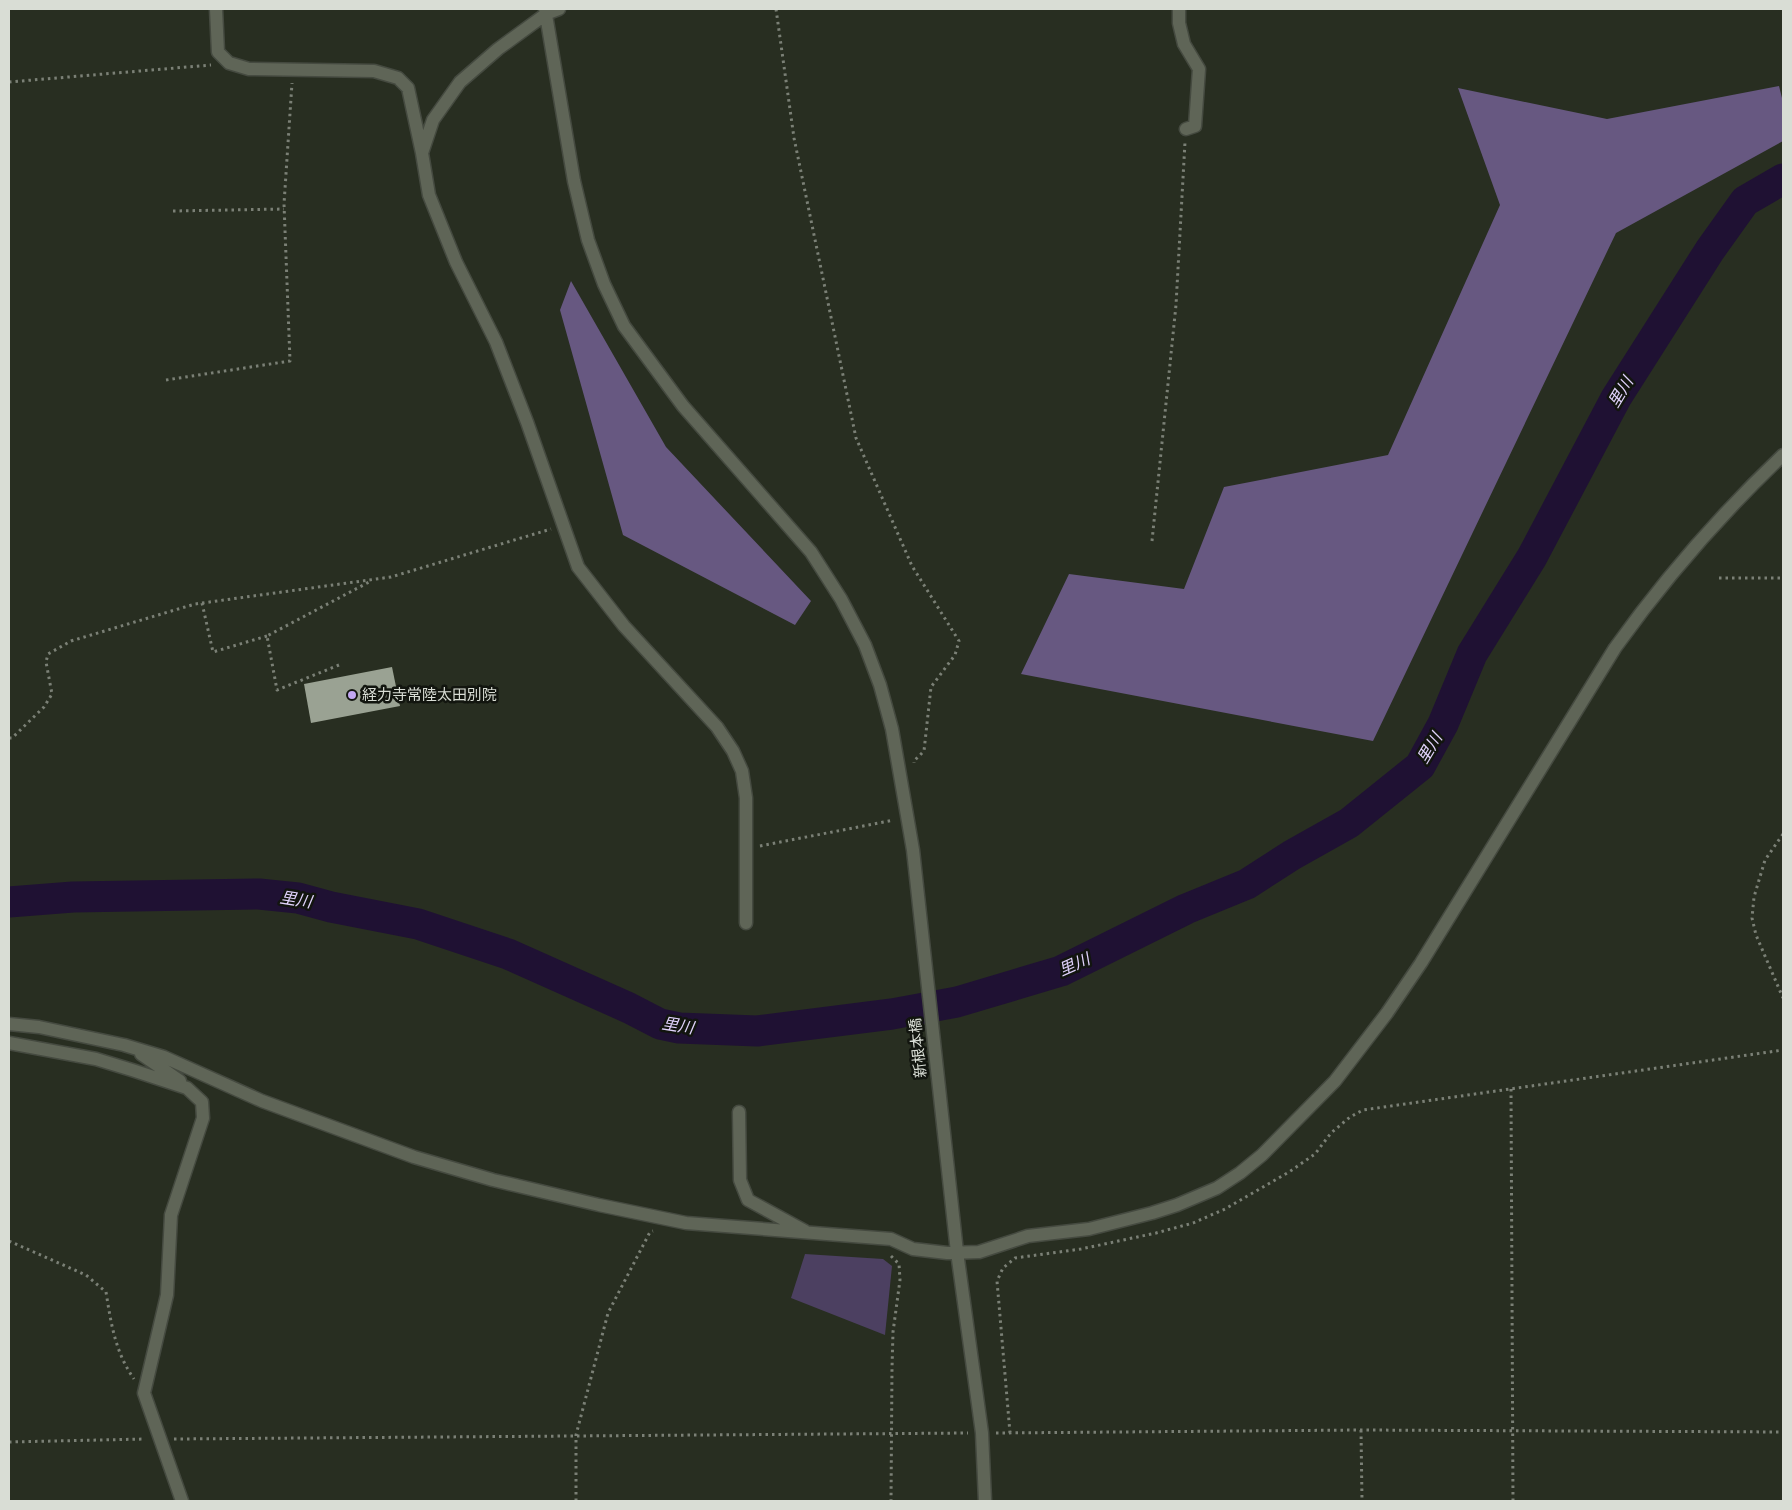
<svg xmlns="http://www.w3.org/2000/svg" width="1792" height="1510" viewBox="0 0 1792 1510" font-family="Karla,'Noto Sans JP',sans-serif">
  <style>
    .green { fill: #4c4061 }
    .forest { fill: #675881 }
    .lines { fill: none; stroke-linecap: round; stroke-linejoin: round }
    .river { stroke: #1f1133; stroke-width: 31 }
    .building { fill: #9aa293 }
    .minor-casing { stroke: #454a40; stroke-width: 15 }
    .path { stroke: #7b8076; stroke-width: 3; stroke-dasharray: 2.5 4; stroke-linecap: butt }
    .minor { stroke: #5f6557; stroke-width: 12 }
    .poi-dot { fill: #c2a7f2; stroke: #12150f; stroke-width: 2 }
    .labels { text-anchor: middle; stroke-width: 5; stroke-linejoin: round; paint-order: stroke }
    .poi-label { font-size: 15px; fill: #d9ddd5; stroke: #12150f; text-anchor: start }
    .street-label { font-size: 15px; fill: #d9ddd5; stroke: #12150f }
    .water-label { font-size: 16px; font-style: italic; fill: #e2d4fd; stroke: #12150f }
  </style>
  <rect width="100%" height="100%" fill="#282e21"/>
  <!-- green -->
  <path class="green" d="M805,1254L883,1259L892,1266L885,1335L791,1298Z"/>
  <!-- forest -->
  <path class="forest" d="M1779,86L1783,102V141L1616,233L1373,741L1021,674L1069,574L1184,589L1224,487L1388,455L1500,205L1458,88L1607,119Z
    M571,281L666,447L811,601L795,625L623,535L560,310Z"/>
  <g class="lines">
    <!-- river -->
    <path class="river" d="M9,902L73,897L259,894L298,898L331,907L418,924L508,954L629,1008L660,1024L679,1028L757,1031L892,1014L957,1002L1061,971L1186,909L1247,884L1292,855L1349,823L1420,766L1443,724L1472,654L1532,557L1616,398L1710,250L1745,201L1783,179"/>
  </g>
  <!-- building -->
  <path class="building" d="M392,667L400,706L311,723L304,684Z"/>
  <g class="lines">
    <!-- minor casing -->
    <g class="minor-casing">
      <path id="minor" d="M216,9L218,52L229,63L249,69L374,71L398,78L408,88L422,153
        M545,9L574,181L588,240L604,284L624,326L683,406L811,552L841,599L865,645L880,685L892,729L913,850L957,1252L982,1433L985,1501
        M559,9L546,14L498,49L460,82L433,120L422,153L429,195L456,262L496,342L527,422L578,567L624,626L717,727L733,751L742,771L746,798V923
        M1179,9V23L1184,44L1199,69L1195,126L1186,129
        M9,1024L39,1027L124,1045L164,1057L262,1101L414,1157L493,1180L599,1205L686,1223L891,1239L913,1249L947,1253L979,1252L1028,1236L1089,1229L1152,1213L1177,1205L1217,1188L1240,1173L1262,1155L1335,1081L1387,1013L1421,963L1615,648C1665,578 1721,514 1783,455
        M9,1043L96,1059L132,1070L187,1088L202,1102L203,1118L171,1215L167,1295L144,1393L182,1501
        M141,1054L180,1081
        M739,1112L740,1180L748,1200L805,1231"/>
    </g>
    <!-- path -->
    <path class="path" d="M776,9L794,138L856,438L912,566L959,641L955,655L931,687L924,751L914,761V763
      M9,82L211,65
      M173,211L284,209
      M166,380L290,361L284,204L292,83
      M1152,541L1176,305L1185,142
      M1719,578H1783
      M202,603L213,652L267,636
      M339,665L277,690L267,636L371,581
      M9,738H12L44,707L52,694L46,662L48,654L71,641L195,604L391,577L551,529
      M1783,834L1765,860L1754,897L1752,918L1756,935L1783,998
      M760,846L894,820
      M1511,1089L1513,1501
      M9,1241L86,1275L106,1292C111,1323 115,1352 134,1379
      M891,1256L899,1264L900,1280L893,1332L892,1368L891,1501
      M1361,1430L1362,1501
      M996,1433L1361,1430L1783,1432
      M1010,1433L997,1281L1003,1268L1015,1258L1081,1249L1156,1233L1193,1223L1225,1209L1289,1172L1315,1154L1331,1133L1350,1117L1363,1110L1783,1050
      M174,1439L968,1433
      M9,1442L145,1439
      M576,1501V1435L608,1313L650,1232L653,1231"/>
    <!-- minor -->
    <use href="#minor" class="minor"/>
  </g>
  <!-- markers -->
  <circle class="poi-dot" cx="352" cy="695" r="5"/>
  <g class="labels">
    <!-- poi labels -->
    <g class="poi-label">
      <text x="362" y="700">経力寺常陸太田別院</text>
    </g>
    <!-- street labels -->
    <g class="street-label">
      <text transform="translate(918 1048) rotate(-96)" y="5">新根本橋</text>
    </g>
    <!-- water labels -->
    <g class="water-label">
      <text transform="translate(1620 392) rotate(-59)" y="6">里川</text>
      <text transform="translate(1429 748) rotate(-59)" y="6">里川</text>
      <text transform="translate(296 899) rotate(9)" y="6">里川</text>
      <text transform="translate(1074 964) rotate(-24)" y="6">里川</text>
      <text transform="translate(678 1025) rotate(9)" y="6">里川</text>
    </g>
  </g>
  <!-- border -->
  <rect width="1792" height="1510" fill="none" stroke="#d9ddd5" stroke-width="20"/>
</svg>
